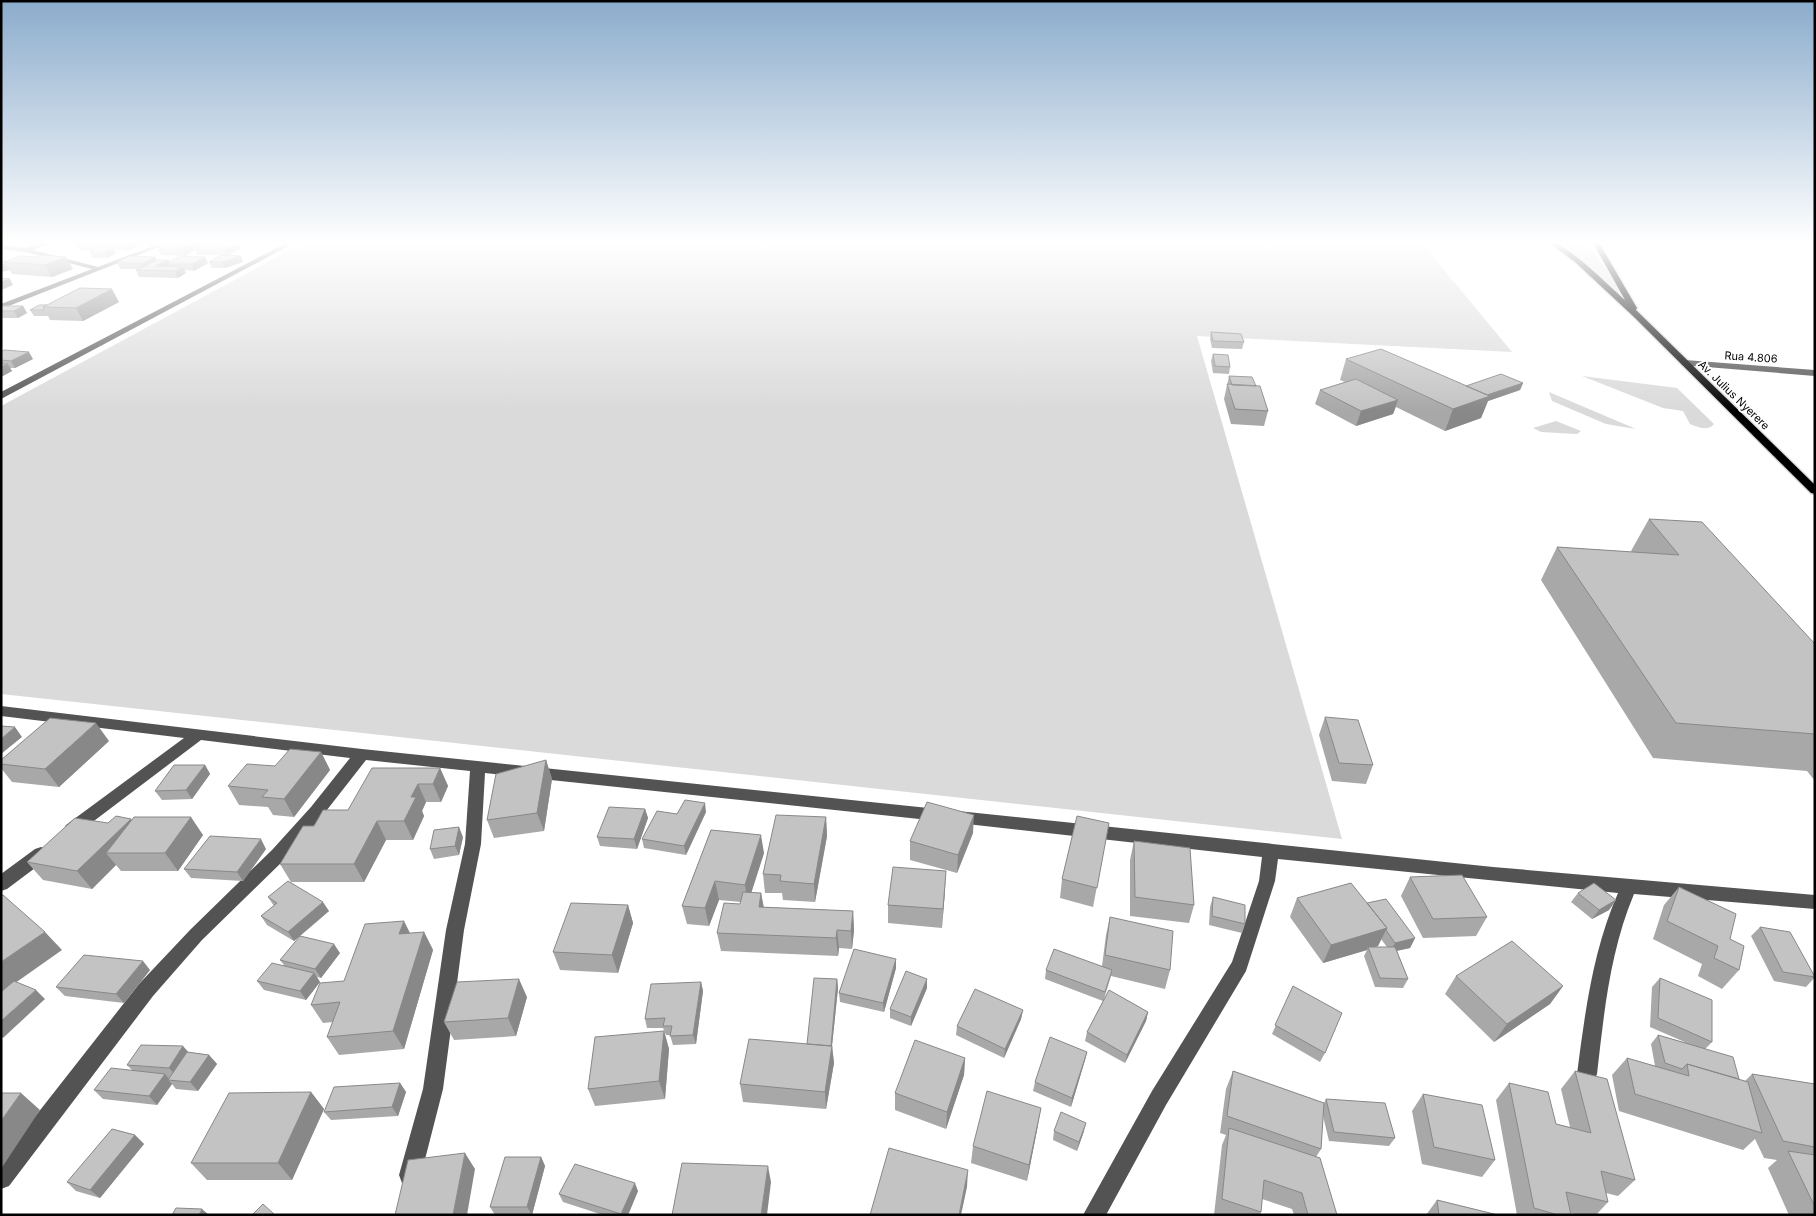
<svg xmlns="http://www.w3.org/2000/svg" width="1816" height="1216" viewBox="0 0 1816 1216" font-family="Inter,sans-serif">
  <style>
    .green { fill: #dadada }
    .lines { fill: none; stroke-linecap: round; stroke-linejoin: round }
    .major-casing { stroke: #dbdbdb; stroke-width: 3 }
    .minor { fill: #535353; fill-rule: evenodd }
    .major { fill: #000; fill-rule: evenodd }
    .wall { fill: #a8a8a8; fill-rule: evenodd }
    .shaded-wall { fill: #888 }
    .building { fill: #c3c3c3; stroke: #888 }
    .labels { text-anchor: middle; stroke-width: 4; stroke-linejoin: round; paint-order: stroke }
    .far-street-label { font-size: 11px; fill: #000; stroke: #fff }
  </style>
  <rect width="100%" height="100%" fill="#fff"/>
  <!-- green -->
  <path class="green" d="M307,241H1420L1512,352L1197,336L1342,839L1,694V406Z
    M1561,241H1589L1591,248L1637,315Z
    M1582,376L1677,388L1714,424C1708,432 1698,427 1690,424L1683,411L1663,408Z
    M1549,392L1636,429L1606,424L1552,401Z
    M1556,421L1581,431L1577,434L1541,432L1533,428Z"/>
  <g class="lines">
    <!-- major casing -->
    <g class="major-casing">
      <path id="major" d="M1547,241C1565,241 1609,286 1625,300L1592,241H1598L1637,308L1636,310L1815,485V494L1811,493L1634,317L1575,262Z"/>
    </g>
    <!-- minor -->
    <path class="minor" d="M45,241H54L33,250L98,267L166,241H174L1,309V304L92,269L26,252L1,249V245L25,248Z
      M290,241H298L1,399V392Z
      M1685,360L1815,370V376L1682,365L1681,363Z
      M1,706L362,749L938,809L944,811L946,815L944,819L938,821L485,773L481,844L464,930L443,1089L421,1175L418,1183L410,1186L402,1183L399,1175L423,1089L446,930L465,844L470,771L366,760L323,815L284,860L202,940L153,996L9,1186L1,1189V1160L139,984L190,930L272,850L311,807L350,758L201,740L78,833L72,835L66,833L64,829L66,825L184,738L1,716Z
      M958,811L1493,867L1815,895V909L1634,894C1610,951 1604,1013 1597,1074L1594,1081L1587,1084L1580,1081L1577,1074C1585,1012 1593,950 1618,893L1278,859L1275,881L1246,971L1166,1105L1106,1215H1083L1152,1091L1232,962L1259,881L1262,857L958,823L952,821L950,817L952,813Z
      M41,847L47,849L49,854L47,859L7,889L1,891V874L35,849Z"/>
    <!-- major -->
    <use href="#major" class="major"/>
  </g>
  <!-- wall -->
  <path class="wall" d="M6,241H26L14,244L7,243Z
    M74,241H233L231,242H238L241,248L228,255L243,262L225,268H212L209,262L221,255H197L195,250L185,256L161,255L155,243H157L150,245L144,244L126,251L114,249L116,253L108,258H93L90,252L92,251L78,249Z
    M37,257H66L73,269L52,277L12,274L10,270L1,262Z
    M155,257L156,260H169V262L205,257L208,263L194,271L184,270L186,273L178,278L139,277L136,270L138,269H120L117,262Z
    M119,302L83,321L50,320L48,316H34L30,310L39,305Z
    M23,306L27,313L18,318H1V307Z
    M1211,332L1244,342L1242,349L1212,348L1210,339Z
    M1,352L33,359L15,368H10L12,371L1,377Z
    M1213,354L1230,367L1229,374L1213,373L1211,361Z
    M1346,359L1466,386L1523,383L1520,390L1488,401L1481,418L1445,431L1396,407L1393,414L1356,426L1315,404L1320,390L1345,382L1340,380Z
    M1229,376L1256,386L1268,411L1264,426L1231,424L1224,399Z
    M1649,519L1815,644V781L1807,771L1653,758L1541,580L1557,547L1632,552L1631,551Z
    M1325,717L1373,765L1366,784L1332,781L1319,735Z
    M109,741L59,787L12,782L1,768V760Z
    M321,752L330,770L294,817L273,815L268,807L239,805L228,786Z
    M546,760L552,779L544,831L494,838L487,820Z
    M205,765L210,774L192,799L162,800L155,791Z
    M440,768L448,786L441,802H426L422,811L424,816L413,840H386L364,882H291L280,864L348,810Z
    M645,809L648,818L637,849L600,846L597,837Z
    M706,812L686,855L644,848L642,839L677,814Z
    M826,817L827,836L815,902L783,900L782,893H765L763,874Z
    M131,819L132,820L203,835L178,871H121L116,865L92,889L43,880L27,862L108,823Z
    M1109,823L1093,907L1060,898L1062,879Z
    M711,830L764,853L751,893H761L764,907L853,911L854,930L852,949L839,948L838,956L721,951L717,933L740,904L741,902L719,900L709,926L687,924L682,906Z
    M973,833L957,873L910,860V841Z
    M463,837L459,855L434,859L430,849Z
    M1134,841L1194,905L1189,923L1130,916V860Z
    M266,849L243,881L191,878L184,869Z
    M1410,877L1487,917L1476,936L1423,938L1401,896Z
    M1679,887L1730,939L1739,970L1722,989L1698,976L1702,964L1653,939L1664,905Z
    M945,890L942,928L888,923V905Z
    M1578,893L1616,900L1609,910L1592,919L1571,902Z
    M268,897L329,911L294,941L267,925L261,916L274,906Z
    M1213,897L1245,924L1242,933L1209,925L1210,907Z
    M1297,898L1367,903L1415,938L1410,948L1397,951L1408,979L1403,988L1375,987L1364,956L1367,950L1323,963L1290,917ZM1381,939L1387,947H1376L1378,946Z
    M628,905L633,923L618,973L560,970L553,952Z
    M1110,917L1170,970L1165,989L1111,976L1104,999L1148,1012L1146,1021L1125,1063L1085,1041L1087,1032L1103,1001L1045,979L1046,970L1102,966L1106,935Z
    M1760,927L1815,977L1806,987L1774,981L1751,936Z
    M424,932L433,950L404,1049L339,1055L327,1037L333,1022L323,1023L311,1005L410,933Z
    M340,953L321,978L317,977L320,982L306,1000L264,990L257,981L284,965L280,960Z
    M896,968L884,1012L840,1002L839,993Z
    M150,970L124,1003L65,996L56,987Z
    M1456,976L1563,986L1550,1004L1494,1042L1445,994Z
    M1660,978L1712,1042L1705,1049L1739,1079L1745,1081L1752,1074L1815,1084V1215H1789L1768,1168L1777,1160L1764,1158L1755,1139L1743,1150L1619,1111L1612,1075L1627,1058L1655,1066L1651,1044L1658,1035L1687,1043L1650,1027L1652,987Z
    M837,979L838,988L832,1046L834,1063L826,1109L743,1102L740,1084L807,1044Z
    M701,982L703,991L696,1044L673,1045L670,1035H666L663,1028H647L645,1019Z
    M1293,986L1325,1053L1320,1062L1272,1034Z
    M927,988L911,1026L890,1018V1009Z
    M527,997L516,1036L454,1040L444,1022Z
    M1023,1010L1021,1019L1004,1058L956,1035L957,1026Z
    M664,1031L669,1049L665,1099L595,1106L588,1089Z
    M188,1052L209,1055L217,1064L198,1091L176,1089L172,1084L157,1105L103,1099L94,1090L133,1071L127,1065Z
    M1087,1052L1085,1060L1071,1107L1033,1091L1035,1082Z
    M965,1058L964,1075L946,1129L895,1110V1093Z
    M1233,1071L1324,1103L1326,1099L1395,1138L1389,1146L1329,1141L1323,1116L1321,1149L1316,1157L1337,1215H1294L1292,1209L1262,1199L1261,1212L1260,1215H1214L1222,1145L1226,1135L1220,1133L1226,1089Z
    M1575,1071L1635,1180L1618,1196L1606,1193L1608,1202L1596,1215H1576L1571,1213V1215H1517L1496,1100L1509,1083L1556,1124L1570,1127L1561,1089Z
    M400,1083L406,1092L398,1116L331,1120L324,1112Z
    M311,1092L324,1109L292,1180H207L191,1163Z
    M1423,1094L1495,1160L1482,1177L1422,1164L1412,1111Z
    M1038,1125L1027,1181L971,1163L973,1146Z
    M1054,1131H1084L1077,1151L1053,1140Z
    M135,1135L144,1144L100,1198L76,1191L67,1182Z
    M541,1157L545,1166L532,1215H495L490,1207Z
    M638,1191L628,1215H603L563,1202L559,1194Z
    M1437,1200L1498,1215H1426Z"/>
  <!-- shaded-wall -->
  <path class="shaded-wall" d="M12,241H26L14,244Z
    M99,241H110L116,253L108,258Z
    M121,241H142L144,244L126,251Z
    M149,241H160L150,245Z
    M185,241H202L204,245L195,249V250L185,256L180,244Z
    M221,241H233L223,246Z
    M238,242L241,248L228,255L226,249Z
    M241,256L243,262L225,268L222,262Z
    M66,257L73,269L52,277L45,265Z
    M155,257L158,264L145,270L142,264Z
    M205,257L208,263L194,271L192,264Z
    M169,260L170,264H166L168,268L156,266Z
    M6,264L10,270L1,272V265Z
    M183,267L186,273L178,278L175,271Z
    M10,279L13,285L1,290V282Z
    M112,289L119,302L83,321L76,308Z
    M23,306L27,313L18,318L14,311Z
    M29,352L33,359L15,368L11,361Z
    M8,364L12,371L1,377V367Z
    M1523,383L1520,390L1488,401L1481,418L1445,431L1453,409L1476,399Z
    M1398,400L1393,414L1356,426L1361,411Z
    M96,723L109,741L59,787L45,769Z
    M15,727L22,737L1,754V739Z
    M321,752L330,770L294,817L284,799Z
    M546,760L552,779L544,831L537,813Z
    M205,765L210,774L192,799L186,790Z
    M440,768L448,786L441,802L433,784Z
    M418,784L426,802L422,811L424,816L413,840L404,821L411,797Z
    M705,803L706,812L686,855L684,846Z
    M645,809L648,818L637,849L634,839Z
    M974,815L973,833L957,873L958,855Z
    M191,817L203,835L178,871L165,853Z
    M826,817L827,836L815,902L814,884Z
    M131,819L144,837L106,853L116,865L92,889L77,871Z
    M377,821L386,840L364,882L354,864Z
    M459,827L463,837L459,855L455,846Z
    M761,835L764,853L748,903L745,885Z
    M261,839L266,849L243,881L237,872Z
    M946,871L945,890L942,928L943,909Z
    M715,881L719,900L709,926L705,908Z
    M761,893L764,911L759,907Z
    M1616,900L1609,910L1592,919L1599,910Z
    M323,902L329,911L294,941L288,932Z
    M628,905L633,923L618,973L612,955Z
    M853,911L854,930L852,949L851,931Z
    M404,921L413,939L399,934Z
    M1387,928L1378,946L1369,949L1368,947L1367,950L1323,963L1331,945Z
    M837,930L839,948L838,956L836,938Z
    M45,932L62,950L1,993V962Z
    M424,932L433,950L404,1049L393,1031Z
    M1415,938L1410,948L1390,952L1395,943Z
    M334,944L340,953L321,978L315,969Z
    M896,959V968L884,1012L883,1003Z
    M143,961L150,970L124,1003L116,994Z
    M314,973L320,982L306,1000L300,991Z
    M519,979L527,997L516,1036L508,1018Z
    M837,979L838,988L832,1046L834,1063L826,1109L825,1092L831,1047Z
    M927,979V988L911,1026V1017Z
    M701,982L703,991L696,1044L693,1035Z
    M1563,986L1550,1004L1494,1042L1507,1024Z
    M36,990L45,999L3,1038L1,1036V1021Z
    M1023,1010L1021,1019L1004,1058L1005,1049Z
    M1148,1012L1146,1021L1125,1063L1127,1055Z
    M664,1031L669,1049L665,1099L659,1081Z
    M183,1046L191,1055L177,1077L169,1068Z
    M1087,1052L1085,1060L1071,1107L1072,1098Z
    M209,1055L217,1064L198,1091L190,1082Z
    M965,1058L964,1075L946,1129L947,1112Z
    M165,1074L170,1080H168L172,1084L157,1105L149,1096Z
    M400,1083L406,1092L398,1116L392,1107Z
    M311,1092L324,1109L292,1180L278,1163Z
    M21,1093L40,1110L1,1169V1121Z
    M1041,1108L1038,1125L1027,1181L1029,1165Z
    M1086,1123L1084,1131L1077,1151L1079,1142Z
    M135,1135L144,1144L100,1198L90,1190Z
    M465,1153L475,1169L467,1215H453Z
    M541,1157L545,1166L532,1215L527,1207Z
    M768,1166L771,1182L767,1215H761Z
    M968,1170L967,1187L961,1215H959Z
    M635,1183L638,1191L628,1215H622L621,1214Z
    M202,1209L209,1215H199Z"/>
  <!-- building -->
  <path class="building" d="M160,241H185L180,244L155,243Z
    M208,242H238L226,249H195Z
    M98,247H113L105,251L90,252Z
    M43,255L66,257L45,265L5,262L19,256L37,257Z
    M221,255L241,256L222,262H209Z
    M130,256L155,257L142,264L117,262Z
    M180,256L205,257L192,264H166Z
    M157,260H169L156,266L183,267L175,271L136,270Z
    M5,261H6L5,262L6,264L1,265V262Z
    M1,278L10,279L1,282Z
    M80,288L112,289L76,308L43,307Z
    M39,305H47L43,307L44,310H30Z
    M2,306H23L14,311H1Z
    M1211,332L1241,334L1244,342L1213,341Z
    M1381,349L1490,396L1453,409L1346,359Z
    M4,350L29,352L11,361L1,360V352Z
    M1213,354L1228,355L1230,367L1215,366Z
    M1,364H8L1,367Z
    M1501,374L1523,383L1487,395L1466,386Z
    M1229,376L1252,377L1256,386L1232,385Z
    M1356,379L1398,400L1361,411L1320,390Z
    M1227,384L1260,386L1268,411L1235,409Z
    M1649,519L1702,522L1815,644V734L1676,723L1557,547L1679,555Z
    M1325,717L1358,720L1373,765L1339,763Z
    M50,718L96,723L45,769L1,764V760Z
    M1,726L15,727L1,739Z
    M290,749L321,752L284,799L262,797L268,790L228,786L247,764L275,766Z
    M546,760L537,813L487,820L496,774Z
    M174,765H205L186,790L155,791Z
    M372,768H440L433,784H418L411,797H416L404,821H377L354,864H280L303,826H314L323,810H348Z
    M685,800L705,803L684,846L642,839L657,811L677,814Z
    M927,802L974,815L958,855L910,841Z
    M609,807L645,809L634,839L597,837Z
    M776,815L826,817L814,884L780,881L781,875L763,874Z
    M116,816L131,819L77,871L27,862L75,818L108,823Z
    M1077,816L1109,823L1097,888L1062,879Z
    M134,817H191L165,853H106Z
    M459,827L455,846L430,849L434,830Z
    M711,830L761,835L745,885L715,881L705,908L682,906Z
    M210,836L261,839L237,872L184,869Z
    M1134,841L1190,848L1194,905L1135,897Z
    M893,867L946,871L943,909L888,905Z
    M1462,875L1487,917L1433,919L1410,877Z
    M288,881L323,902L288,932L261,916L277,903L268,897Z
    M1351,883L1387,928L1331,945L1297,898Z
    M1594,883L1616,900L1599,910L1578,893Z
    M1679,887L1736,914L1730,939L1744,946L1739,970L1714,958L1718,946L1667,921Z
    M743,892L761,893L759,907L853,911L851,931L837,930L836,938L717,933L724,903L740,904Z
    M3,895L45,932L1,962V896Z
    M1213,897L1245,905V924L1212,916Z
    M1386,899L1415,938L1395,943L1386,930L1387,928L1367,903Z
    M571,903L628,905L612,955L553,952Z
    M1110,917L1173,931L1170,970L1105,955Z
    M404,921L399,934L424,932L393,1031L327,1037L340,1002L311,1005L320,983L344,981L365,924Z
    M1760,927L1790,932L1815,977L1783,972Z
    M300,936L334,944L315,969L280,960Z
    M1512,941L1563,986L1507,1024L1456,976Z
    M1368,947H1395L1408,979L1380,978Z
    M854,949L896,959L883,1003L839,993Z
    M1054,949L1112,970L1105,992L1046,970Z
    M84,955L143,961L116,994L56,987Z
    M272,963L314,973L300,991L257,981Z
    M906,971L927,979L911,1017L890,1009Z
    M814,978L837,979L831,1046L807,1044Z
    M1660,978L1712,1000V1042L1658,1018Z
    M519,979L508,1018L444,1022L457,982Z
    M14,981L36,990L1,1021V992Z
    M701,982L693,1035L670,1036L672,1026H663L665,1018L645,1019L651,984Z
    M1293,986L1342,1013L1325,1053L1275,1025Z
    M975,989L1023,1010L1005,1049L957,1026Z
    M1109,990L1148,1012L1127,1055L1087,1032Z
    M664,1031L659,1081L588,1089L595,1037Z
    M1658,1035L1733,1057L1739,1079L1687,1064L1682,1069L1665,1063Z
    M1050,1037L1087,1052L1072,1098L1035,1082Z
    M749,1039L832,1046L825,1092L740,1084Z
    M915,1040L965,1058L947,1112L895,1093Z
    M141,1045L183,1046L169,1068L127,1065Z
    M187,1052L209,1055L190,1082L168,1080Z
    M1627,1058L1689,1076L1687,1064L1748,1082L1762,1133L1635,1094Z
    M111,1068L165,1074L149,1096L94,1090Z
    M1233,1071L1324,1103L1321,1149L1227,1116Z
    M1575,1071L1607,1079L1635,1180L1601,1171L1608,1202L1566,1192L1571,1215H1558L1534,1208L1509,1083L1548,1092L1556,1124L1591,1133Z
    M1752,1074L1815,1084V1147L1783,1141Z
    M400,1083L392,1107L324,1112L334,1087Z
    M987,1091L1041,1108L1029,1165L973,1146Z
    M311,1092L278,1163H191L229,1093Z
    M1,1093H21L1,1121Z
    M1423,1094L1482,1105L1495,1160L1434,1147Z
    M1326,1099L1385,1103L1395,1138L1334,1132Z
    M1061,1112L1086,1123L1079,1142L1054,1131Z
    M1229,1128L1320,1158L1337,1215H1308L1302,1193L1264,1180L1261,1212L1222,1199Z
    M112,1129L135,1135L90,1190L67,1182Z
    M889,1148L968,1170L959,1215H870Z
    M1788,1151L1815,1155V1207Z
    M465,1153L453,1215H395L408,1160Z
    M505,1157H541L527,1207H490Z
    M682,1163L768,1166L761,1215H672Z
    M575,1164L635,1183L621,1214L559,1194Z
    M1437,1200L1498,1215H1439Z
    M263,1204L275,1215H252Z
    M176,1208L202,1209L199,1215H172Z"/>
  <!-- sky -->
  <linearGradient id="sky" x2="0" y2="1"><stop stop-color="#8baccc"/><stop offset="0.59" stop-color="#fff"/><stop offset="1" stop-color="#fff" stop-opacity="0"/></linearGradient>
  <rect width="1816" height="411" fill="url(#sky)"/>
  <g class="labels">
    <!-- far-street labels -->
    <g class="far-street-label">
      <text transform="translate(1751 357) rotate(4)" y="4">Rua 4.806</text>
      <text transform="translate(1734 395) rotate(44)" y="4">Av. Julius Nyerere</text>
    </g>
  </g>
  <!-- border -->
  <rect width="1816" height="1216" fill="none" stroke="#000000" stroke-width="5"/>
</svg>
